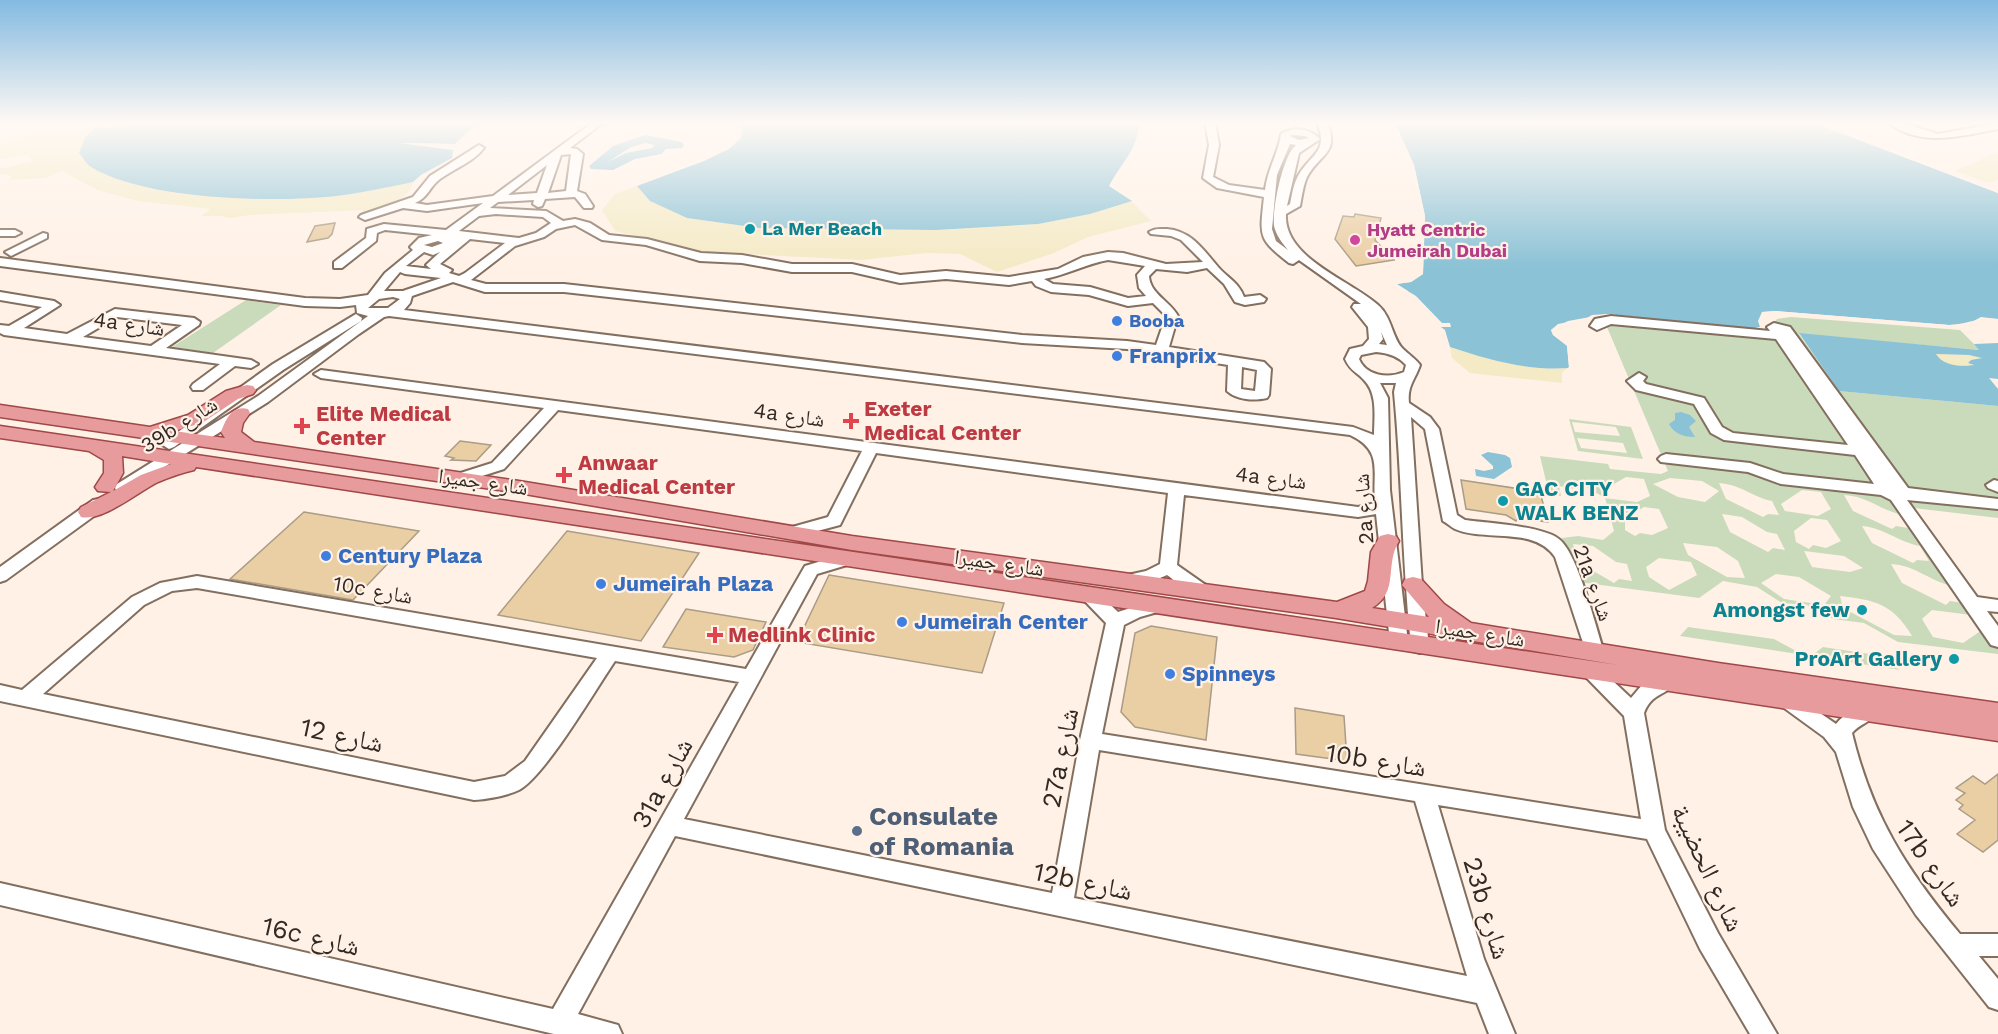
<svg xmlns="http://www.w3.org/2000/svg" width="1998" height="1034" viewBox="0 0 1998 1034" font-family="'Work Sans','Noto Naskh Arabic',sans-serif">
  <style>
    .green { fill: #cadbbb; fill-rule: evenodd }
    .sand { fill: #f4eac5 }
    .water { fill: #8bc2d6; fill-rule: evenodd }
    .pier { fill: #fff1e6 }
    .lines { fill: none; stroke-linecap: round; stroke-linejoin: round }
    .river { fill: #8bc2d6; fill-rule: evenodd }
    .building { fill: #eacea4; stroke: #aa9c86; stroke-width: 1.5 }
    .minor-casing { stroke: #836f5f; stroke-width: 4 }
    .major-casing { stroke: #9f4847; stroke-width: 3 }
    .minor { fill: #fff; fill-rule: evenodd }
    .major { fill: #e89b9c; fill-rule: evenodd }
    .culture-dot { fill: #0f9aa8; stroke: #fff1e6; stroke-width: 2 }
    .hotel-dot { fill: #d1479c; stroke: #fff1e6; stroke-width: 2 }
    .shop-dot { fill: #3f7fe0; stroke: #fff1e6; stroke-width: 2 }
    .health-dot { fill: #e0444e; stroke: #fff1e6; stroke-width: 2 }
    .service-dot { fill: #5c6f8a; stroke: #fff1e6; stroke-width: 2 }
    .labels { text-anchor: middle; stroke-width: 4.5; stroke-linejoin: round; paint-order: stroke }
    .far-culture-label { font-size: 18px; font-weight: bold; fill: #0d838f; stroke: #fff1e6; text-anchor: start }
    .far-hotel-label { font-size: 18px; font-weight: bold; fill: #b23c85; stroke: #fff1e6; text-anchor: start }
    .far-shop-label { font-size: 18px; font-weight: bold; fill: #366cbe; stroke: #fff1e6; text-anchor: start }
    .street-label { font-size: 21px; fill: #322923; stroke: #fff1e6 }
    .shop-label { font-size: 21px; font-weight: bold; fill: #366cbe; stroke: #fff1e6; text-anchor: start }
    .health-label { font-size: 21px; font-weight: bold; fill: #be3a42; stroke: #fff1e6; text-anchor: start }
    .culture-label { font-size: 21px; font-weight: bold; fill: #0d838f; stroke: #fff1e6; text-anchor: end }
    .near-street-label { font-size: 26px; fill: #322923; stroke: #fff1e6 }
    .near-service-label { font-size: 26px; font-weight: bold; fill: #4e5e75; stroke: #fff1e6; text-anchor: start }
  </style>
  <rect width="100%" height="100%" fill="#fff1e6"/>
  <!-- green -->
  <path class="green" d="M246,300L281,305L213,353L172,347Z
    M1791,317L1960,330L1980,350L1799,334L1840,391L1998,406V518L1914,508L1911,504L1896,501L1998,644V654L1898,642L1864,623L1833,619L1807,605L1782,603L1757,587L1723,581L1699,598L1571,581L1562,538L1578,536L1603,540L1614,531L1605,498L1583,485L1574,489L1559,486L1561,496L1549,494L1540,456L1608,464L1610,469L1661,474L1668,471L1604,320L1772,335L1771,326L1777,319ZM1626,477L1644,479L1650,496L1637,502L1604,498L1602,491ZM1670,478L1702,481L1719,491L1705,502L1678,497L1653,484ZM1719,483C1742,485 1752,497 1772,501L1779,515L1768,514L1763,517L1726,499ZM1802,490L1821,492L1831,509L1818,516L1785,511L1781,504ZM1844,495C1866,496 1879,509 1899,514L1908,528L1896,526L1892,529L1853,511ZM1644,507L1659,509L1668,528L1652,535L1640,533L1635,536L1625,530V519ZM1722,514L1742,517L1767,532L1777,534L1785,550L1773,548L1768,552L1730,532ZM1811,518L1827,520L1841,541L1826,548L1813,545L1809,549L1796,542L1794,531ZM1862,526C1885,528 1898,542 1920,546L1929,561L1917,560L1913,563L1872,543ZM1683,543L1717,547L1738,561L1745,578L1727,577L1688,555ZM1573,544L1593,546L1616,562L1627,564L1632,581L1619,579L1614,583L1578,562ZM1804,551L1844,556L1863,568L1850,572L1812,567ZM1659,558L1691,562L1697,575L1669,590L1649,577L1646,567ZM1891,564C1918,566 1928,581 1953,586L1963,603L1950,601L1946,605L1902,583ZM1776,574L1799,577L1831,596L1824,605L1784,599L1761,583ZM1840,596C1875,600 1893,604 1912,636L1894,635L1843,608ZM1932,610L1971,615L1982,630L1963,643L1933,637L1922,619Z
    M1569,419L1631,427L1643,459L1578,451ZM1572,422L1616,427L1620,436L1575,432ZM1577,438L1623,443L1627,453L1581,448Z
    M1688,627L1774,639L1804,655L1680,636Z
    M1823,647L1870,654L1900,670L1811,656Z"/>
  <!-- sand -->
  <path class="sand" d="M95,127L85,138L90,166L150,188L200,195L298,198L336,196L413,182C410,202 378,208 361,214L363,210L251,215L229,218L221,216H201L211,209L138,201L97,190L62,171L46,178L9,180L12,177L7,174H0V169L33,161L27,155L0,159V144L35,133Z
    M1998,152V180L1989,183L1955,171Z
    M637,186L650,201L687,218L759,228L936,230L1038,224L1090,214L1131,201L1151,221L1088,237L1054,253L997,272L960,254L926,253L862,260L702,252L615,231L602,210L615,194Z
    M1450,347C1489,360 1528,371 1569,368L1562,372V383L1470,373L1452,358Z
    M1935,354L1969,355L1984,358L1971,360L1969,363L1975,365C1962,367 1943,366 1935,354Z"/>
  <!-- water -->
  <path class="water" d="M163,122H479L455,144L399,143L453,149V158L421,175L413,182C388,187 362,193 336,196C274,203 145,200 91,167C86,164 83,157 79,153L85,138L95,127L110,128Z
    M739,122H1140V124C1134,155 1123,160 1109,186L1132,201L1090,214L1038,224L936,230L759,228L687,218L650,201L637,186L704,161L741,138L742,125Z
    M1394,122H1812L1998,193V319C1979,317 1967,324 1949,325L1776,311L1762,312L1760,327L1751,329L1607,314L1568,321L1551,330L1553,335L1567,345L1569,368C1528,371 1489,360 1450,347L1445,330L1441,327H1451L1450,323H1442L1416,296L1396,284L1411,282L1423,274L1425,216L1414,165Z
    M1799,333L1979,350L1974,344L1998,343V379L1989,378L1998,389V406L1839,391ZM1936,354L1969,355L1982,358L1971,360L1968,363L1974,365C1962,367 1943,366 1936,354Z
    M1681,412L1690,415L1696,421L1689,427L1695,437C1684,437 1674,434 1669,424L1675,420V413Z
    M1488,452L1505,455L1510,458L1512,467L1494,479L1476,476L1475,469L1484,471L1493,469V466L1481,455Z"/>
  <!-- pier -->
  <path class="pier" d="M479,122H482L455,147V160L413,185L421,175L452,158L453,150L399,143L455,144Z
    M736,122L742,125L741,138L729,149L704,161L667,173L634,187L635,183L644,179L703,159L727,146L738,137L739,126Z
    M1391,122H1394L1397,127L1414,165L1425,216L1423,274L1411,282L1397,284L1408,291L1404,292L1393,283L1409,279L1420,272L1422,216L1412,166Z
    M1812,122H1821L1987,186L1986,182L1998,187V193Z
    M1776,311L1949,325L1968,324L1981,317L1998,319V322L1981,320L1968,326L1949,328L1776,314L1764,315L1761,321L1762,329L1751,332L1607,317L1593,318L1586,322L1559,327L1555,331L1569,345L1572,368L1564,371L1569,367L1567,346L1553,335L1551,330L1558,324L1585,319L1592,315L1607,314L1751,329L1760,327L1758,321L1762,312Z"/>
  <g class="lines">
    <!-- river -->
    <path class="river" d="M645,135L682,142L684,145L682,148L666,149L661,154L635,159L613,170L591,169L589,166L613,146ZM645,143L655,145L652,148L626,153L608,162L631,147Z"/>
  </g>
  <!-- building -->
  <path class="building" d="M1355,214L1381,218L1375,240L1394,260L1356,266L1335,239L1343,216L1354,217Z
    M335,223L332,234L328,238L307,242L315,226Z
    M460,441L491,445L476,461L451,460L454,458L445,456Z
    M1461,480L1540,492L1548,522L1518,518L1516,521L1506,515L1466,509Z
    M304,512L419,531L353,600L230,579Z
    M567,531L699,553L641,641L498,615Z
    M829,575L1004,603L982,673L797,642Z
    M686,609L766,622L753,650L734,657L663,647Z
    M1151,626L1217,637L1206,740L1135,727L1121,712L1135,633Z
    M1295,708L1344,716L1347,761L1296,754Z
    M1998,774V840L1983,852L1957,834L1975,820L1959,809L1963,805L1956,800L1965,793L1956,788L1973,776L1985,784Z"/>
  <g class="lines">
    <!-- minor casing -->
    <g class="minor-casing">
      <path id="minor" d="M593,122H604L570,148L577,149L583,154L577,191L585,194L593,206L592,208H584L575,197L545,199L542,206L538,207L533,204L534,200L498,202L490,208L546,211L563,221L575,219L590,223L609,235L647,239L701,253L742,255L792,264H852L900,275L946,271L1009,277L1058,269L1083,257L1108,252L1123,253L1166,264L1203,262L1181,240L1171,236L1151,234L1149,232C1155,228 1160,229 1167,229C1192,231 1204,251 1219,268C1228,278 1239,283 1244,297L1260,295L1266,299L1264,302L1245,305L1235,302L1224,284L1207,268L1187,272L1156,269L1149,276C1150,294 1170,301 1178,316L1169,347L1264,362L1271,369L1269,395L1267,398C1254,401 1237,400 1227,391L1228,365L1127,349L1022,343L564,292H485L453,282L412,296L410,303L404,310L1353,427L1374,435C1374,417 1378,394 1364,380C1356,371 1351,372 1345,359L1350,349L1363,346L1369,339L1368,327L1352,307L1354,304H1361L1299,260L1293,264L1289,263C1257,238 1260,236 1264,197L1217,188L1203,178L1209,145L1205,122H1215L1219,145L1213,177L1229,185L1265,190C1267,170 1279,152 1281,134C1294,126 1309,128 1320,139L1299,153L1287,206L1290,204C1292,195 1293,185 1298,176C1311,153 1329,153 1317,122H1327C1340,154 1320,153 1307,177C1303,186 1302,196 1300,206L1286,214C1283,258 1350,280 1378,305C1392,317 1392,338 1403,349C1409,355 1415,358 1420,365C1415,380 1407,386 1409,403L1430,417L1439,429L1457,515L1465,520C1487,523 1545,526 1560,540C1578,555 1596,627 1604,652L1602,657L1595,659L1588,657L1586,652L1555,557C1534,526 1485,542 1455,529C1451,527 1447,523 1443,521L1425,429L1411,417L1422,585L1429,646L1427,651L1420,653L1413,651L1411,646C1402,561 1402,477 1394,392L1396,383H1380L1388,398L1390,490L1408,642L1406,647L1399,649L1392,647L1390,642L1376,514L1358,517L1184,495L1177,565L1207,586L1210,590L1207,594C1193,599 1178,583 1167,575C1154,581 1137,588 1123,584L1120,580L1123,576L1146,571L1160,564L1168,493L876,453L840,525L791,538L785,537L783,533L785,529L828,517L862,451L558,410L504,469L457,484L449,479L451,476L492,463L544,408L321,378L314,374L321,370L1358,507L1375,503C1372,471 1384,451 1350,435L389,316L384,317L359,334L268,402L123,493L117,492L115,488L117,484L258,396L368,316L357,313L356,305L340,307L305,306L0,266V258L305,298L340,299L368,295L385,273L413,250L410,247L419,238L432,235L385,230L377,233L376,241L342,268H334V262L366,238L367,229L384,224L446,230L483,203L427,211L403,208L365,220L359,217L361,215L413,197L430,176L479,145L484,148C472,163 455,168 440,179C430,186 427,199 415,203L427,205L493,196ZM1293,135L1305,136L1309,138L1299,140L1290,136ZM1290,144L1296,145C1283,155 1272,208 1274,226C1276,235 1282,243 1288,250L1276,241L1272,229L1277,175ZM571,154L566,191L548,193L561,155ZM547,165L537,193L508,195ZM496,214L543,217L551,223L536,233L519,238L459,231L479,216ZM575,225L602,240L646,245L700,261L742,263L792,272H852L900,283L946,279L1009,285L1032,281L1036,286L1051,292L1089,295L1128,306L1153,303L1166,316L1156,345L1127,341L1022,335L564,284H486L471,280L515,246L544,237L556,229ZM470,239L505,243L465,273L459,276L449,273L452,270L440,264ZM438,241L443,243L432,247L424,245ZM424,252L433,255L440,252L426,265L431,269L406,266ZM1108,260L1145,266L1137,275L1139,288L1146,296L1128,298L1090,287L1053,284L1044,279C1066,275 1086,264 1108,260ZM400,272L405,274L441,278L403,291H384ZM393,297L400,299L388,308H368L379,299ZM1381,332L1387,345L1379,344L1383,339ZM1376,352C1388,353 1398,356 1406,365L1404,372C1388,379 1366,376 1359,359L1361,355ZM1242,367L1257,370L1255,391L1241,389Z
        M1887,122H1900L1938,134L1998,123V129C1961,136 1920,148 1887,122Z
        M0,230H15L21,233L15,236H0Z
        M43,233L47,234V238L11,256L5,252Z
        M0,292L54,301L60,305L24,328L67,334L115,309L194,318L200,322L199,325L166,348L251,360L258,364L251,368L235,366L203,390H193L191,387L193,384L220,364L4,335L0,333V325L9,326L42,307L0,300ZM117,317L182,325L151,346L83,337Z
        M356,314L362,318L361,321L283,370L174,447L169,449L161,444L273,364Z
        M1611,316L1770,331L1767,327L1774,323L1790,327L1908,488L1998,499V509L1907,500L1977,597L1998,600V612L1987,611L1998,626V647L1991,645L1891,500L1881,495L1781,484L1748,472L1661,462L1658,459L1661,456L1666,454L1750,463L1783,474L1874,484L1855,455L1724,440L1711,433L1694,404L1636,390L1627,381L1639,373L1646,377L1643,381L1646,384L1704,398L1722,427L1733,433L1848,445L1776,339L1611,324L1597,330L1590,326L1595,319Z
        M1994,480L1998,481V492L1988,488L1986,485Z
        M99,499L105,500L107,504L105,508L6,580L0,582V567L93,500Z
        M851,552L857,554L860,558L857,562L817,574L684,819L1052,893L1080,740L1106,623L1079,595L1082,591C1096,586 1108,603 1118,612L1155,600L1161,601L1164,606L1161,611L1140,617L1124,625L1102,734L1641,819L1624,716L1580,671L1583,666L1590,664L1597,666L1631,698L1642,685L1664,676L1671,678L1674,683C1667,696 1652,692 1644,713L1665,830L1718,933L1777,1034H1750L1700,949L1647,839L1438,805L1484,959L1515,1034H1489L1477,1003L675,836L578,1014L618,1025L622,1034H554L0,905V883L553,1009L739,682L615,661C595,690 546,775 519,790C506,796 488,799 474,800L0,701V685L22,690L132,597L160,583L197,576L746,669L805,566ZM197,588L597,658L525,761L505,776L474,782L43,694L144,605L172,591ZM1099,750L1415,801L1467,976L1074,898Z
        M1787,692L1794,695L1836,724C1845,713 1860,702 1874,706L1877,712C1872,722 1859,724 1852,733C1872,816 1906,869 1960,934H1998V956H1979L1998,979V1010L1989,1007L1916,915L1873,849L1853,807L1836,752L1824,737L1780,705L1777,700L1780,695Z"/>
    </g>
    <!-- major casing -->
    <g class="major-casing">
      <path id="major" d="M247,385L253,386L256,390L253,394L238,399L202,423L174,431L225,438L221,432C226,419 232,405 248,409L250,413L243,423L241,432L254,442L519,481L852,536L1337,602L1365,591L1368,581L1371,552L1380,536L1388,534L1396,536L1399,541C1384,566 1400,591 1372,608L1429,617L1402,585L1405,579L1413,577L1421,579L1444,604L1471,623L1718,663L1998,703V741L196,467L194,470C181,473 170,477 158,482C138,492 102,522 81,517L78,512L81,507L111,492L98,491L95,487L104,473V460L89,451L0,438V426L1618,665L1336,618L852,550L519,493L0,417V405L150,427L188,415L226,391ZM122,456L171,464L141,475L113,491L123,473Z"/>
    </g>
    <!-- minor -->
    <use href="#minor" class="minor"/>
    <!-- major -->
    <use href="#major" class="major"/>
  </g>
  <!-- sky -->
  <linearGradient id="sky" x2="0" y2="1"><stop stop-color="#83bae1"/><stop offset="0.46" stop-color="#fff9f4"/><stop offset="1" stop-color="#fff9f4" stop-opacity="0"/></linearGradient>
  <rect width="1998" height="267" fill="url(#sky)"/>
  <!-- markers -->
  <g class="culture-dot">
    <circle cx="750" cy="229" r="6"/>
    <circle cx="1503" cy="501" r="6"/>
    <circle cx="1862" cy="610" r="6"/>
    <circle cx="1954" cy="659" r="6"/>
  </g>
  <circle class="hotel-dot" cx="1355" cy="240" r="6"/>
  <g class="shop-dot">
    <circle cx="1117" cy="321" r="6"/>
    <circle cx="1117" cy="356" r="6"/>
    <circle cx="326" cy="556" r="6"/>
    <circle cx="601" cy="584" r="6"/>
    <circle cx="902" cy="622" r="6"/>
    <circle cx="1170" cy="674" r="6"/>
  </g>
  <g class="health-dot">
    <path d="M848 412h6v6h6v6h-6v6h-6v-6h-6v-6h6z"/>
    <path d="M299 417h6v6h6v6h-6v6h-6v-6h-6v-6h6z"/>
    <path d="M561 466h6v6h6v6h-6v6h-6v-6h-6v-6h6z"/>
    <path d="M712 626h6v6h6v6h-6v6h-6v-6h-6v-6h6z"/>
  </g>
  <circle class="service-dot" cx="857" cy="831" r="6"/>
  <g class="labels">
    <!-- far-culture labels -->
    <g class="far-culture-label">
      <text x="762" y="235">La Mer Beach</text>
    </g>
    <!-- far-hotel labels -->
    <g class="far-hotel-label">
      <text x="1367" y="236">Hyatt Centric<tspan x="1367" dy="21">Jumeirah Dubai</tspan></text>
    </g>
    <!-- far-shop labels -->
    <g class="far-shop-label">
      <text x="1129" y="327">Booba</text>
    </g>
    <!-- street labels -->
    <g class="street-label">
      <text transform="translate(129 324) rotate(8)" y="7">4a شارع</text>
      <text transform="translate(789 415) rotate(8)" y="7">4a شارع</text>
      <text transform="translate(179 425) rotate(-32)" y="7">39b شارع</text>
      <text transform="translate(1271 478) rotate(7)" y="7">4a شارع</text>
      <text transform="translate(483 482) rotate(8)" y="7">شارع جميرا</text>
      <text transform="translate(1364 509) rotate(-94)" y="7">2a شارع</text>
      <text transform="translate(999 563) rotate(8)" y="7">شارع جميرا</text>
      <text transform="translate(1593 583) rotate(70)" y="7">21a شارع</text>
      <text transform="translate(373 590) rotate(10)" y="7">10c شارع</text>
      <text transform="translate(1480 633) rotate(9)" y="7">شارع جميرا</text>
    </g>
    <!-- shop labels -->
    <g class="shop-label">
      <text x="1129" y="363">Franprix</text>
      <text x="338" y="563">Century Plaza</text>
      <text x="613" y="591">Jumeirah Plaza</text>
      <text x="914" y="629">Jumeirah Center</text>
      <text x="1182" y="681">Spinneys</text>
    </g>
    <!-- health labels -->
    <g class="health-label">
      <text x="864" y="416">Exeter<tspan x="864" dy="24">Medical Center</tspan></text>
      <text x="316" y="421">Elite Medical<tspan x="316" dy="24">Center</tspan></text>
      <text x="578" y="470">Anwaar<tspan x="578" dy="24">Medical Center</tspan></text>
      <text x="728" y="642">Medlink Clinic</text>
    </g>
    <!-- culture labels -->
    <g class="culture-label">
      <text x="1515" y="496" text-anchor="start">GAC CITY<tspan x="1515" dy="24">WALK BENZ</tspan></text>
      <text x="1850" y="617">Amongst few</text>
      <text x="1942" y="666">ProArt Gallery</text>
    </g>
    <!-- near-street labels -->
    <g class="near-street-label">
      <text transform="translate(342 735) rotate(12)" y="9">شارع 12</text>
      <text transform="translate(1060 758) rotate(-79)" y="9">27a شارع</text>
      <text transform="translate(1376 760) rotate(9)" y="9">10b شارع</text>
      <text transform="translate(662 783) rotate(-61)" y="9">31a شارع</text>
      <text transform="translate(1931 863) rotate(55)" y="9">17b شارع</text>
      <text transform="translate(1708 868) rotate(65)" y="9">شارع الحضيبة</text>
      <text transform="translate(1083 881) rotate(12)" y="9">12b شارع</text>
      <text transform="translate(1487 908) rotate(73)" y="9">23b شارع</text>
      <text transform="translate(311 936) rotate(13)" y="9">16c شارع</text>
    </g>
    <!-- near-service labels -->
    <g class="near-service-label">
      <text x="869" y="825">Consulate<tspan x="869" dy="30">of Romania</tspan></text>
    </g>
  </g>
</svg>
